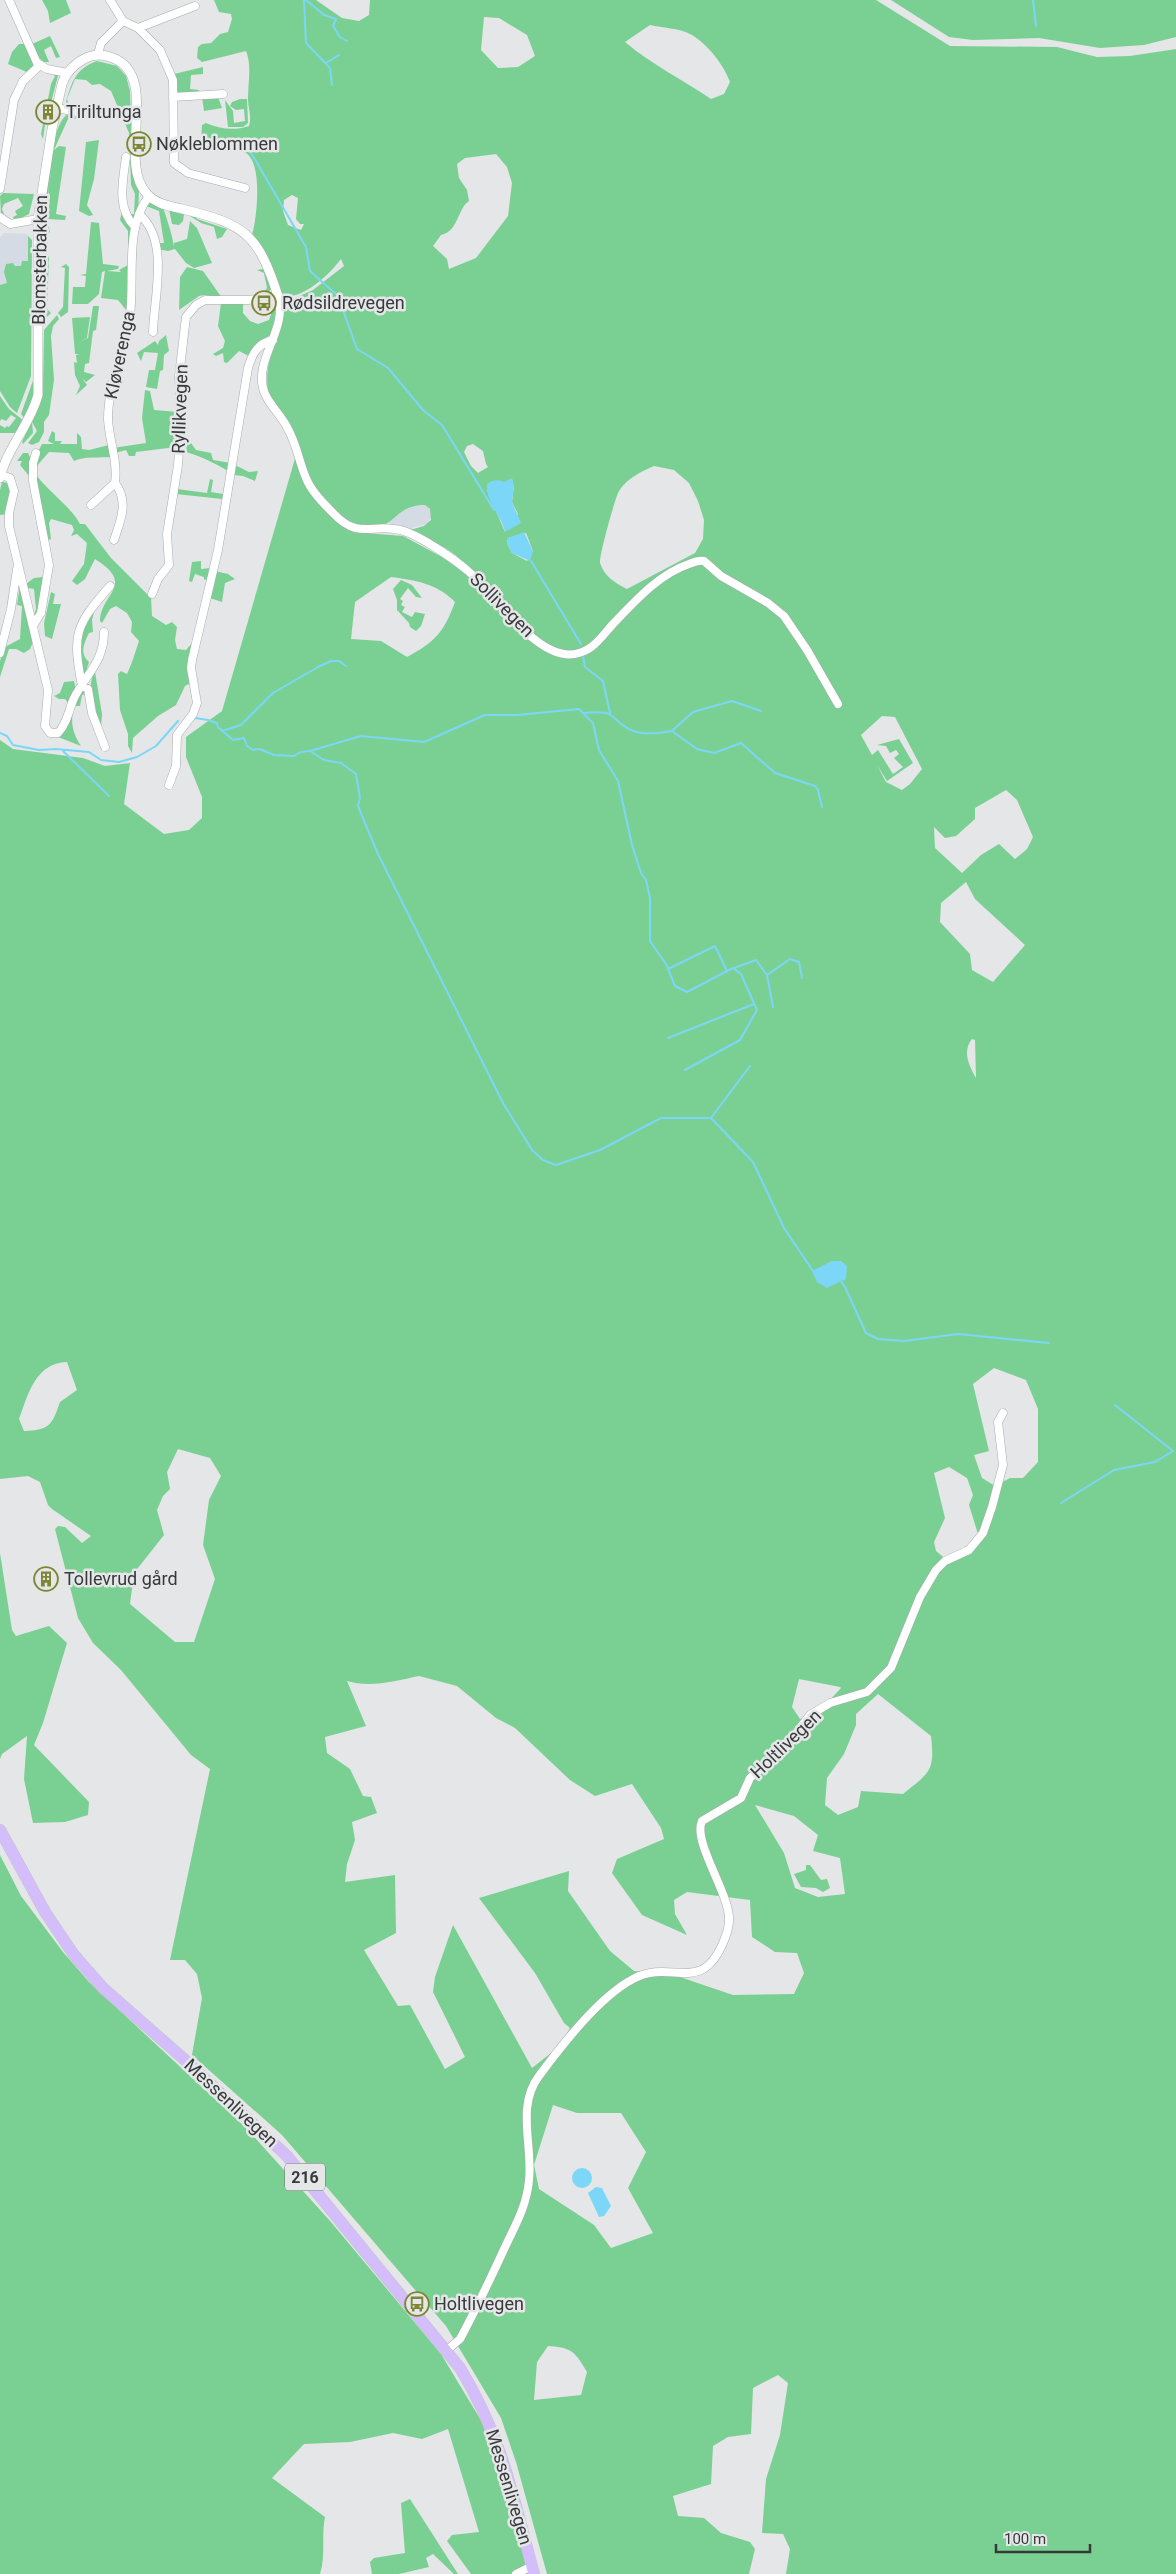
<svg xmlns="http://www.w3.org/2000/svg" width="1176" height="2574" viewBox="0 0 1176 2574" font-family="Roboto,sans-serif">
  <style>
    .built { fill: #d5dbe4 }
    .green { fill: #7ad092; fill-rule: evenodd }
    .water { fill: #7cd6f8 }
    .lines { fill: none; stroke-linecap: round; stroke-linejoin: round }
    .stream { stroke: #7cd6f8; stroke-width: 2 }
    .minor-casing { stroke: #a8aaac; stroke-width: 9 }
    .tertiary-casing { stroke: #a8aaac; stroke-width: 10 }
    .primary-casing { stroke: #c3c4c4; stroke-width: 12 }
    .minor { stroke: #fff; stroke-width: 8 }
    .tertiary { stroke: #fff; stroke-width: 9 }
    .primary { stroke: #d3befb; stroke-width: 11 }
    .labels { text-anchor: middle; stroke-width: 5; stroke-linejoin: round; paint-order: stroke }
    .shield { fill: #e4e6e8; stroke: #6c6d6e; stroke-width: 1 }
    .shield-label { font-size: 16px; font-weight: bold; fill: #38393a }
    .poi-label { font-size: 18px; fill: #38393a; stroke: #e4e6e8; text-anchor: start }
    .street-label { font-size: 18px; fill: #38393a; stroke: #e4e6e8 }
  </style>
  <rect width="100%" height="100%" fill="#e4e6e8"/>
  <!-- built -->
  <path class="built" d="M4,233L26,234L28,236L29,304L0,305V238Z
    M417,505H425L430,509L432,515L428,524L414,527L409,532L388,523L398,512Z"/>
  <!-- green -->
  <path class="green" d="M42,0H66L71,13L50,23L48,11Z
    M214,0H316L342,18L359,21L369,15L370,0H876L950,46L1057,47L1097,57L1130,56L1176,49V2574H786L790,2549L783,2534L762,2533L766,2479L780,2435L788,2383L778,2375L753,2388L751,2434L728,2437L713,2446L711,2484L673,2496L678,2516L704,2518L721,2533L750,2542L755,2549L749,2574H547L516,2462L501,2418L446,2326L282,2135L192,2055L202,1998L197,1974L185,1960H170L210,1769L191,1755L121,1670L93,1643L78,1618L55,1529L58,1526L65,1527L82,1543L91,1536L52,1509L48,1505L40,1482L28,1476L0,1479V740L13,749L83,758L105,766L130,763L124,804L164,834L189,830L202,818V797L186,757V737L222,711L296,455L315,499L341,525L353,532L403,536L442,557L471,577L550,652L566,658L580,657L584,650C576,650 564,653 557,650C517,632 492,590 462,561C446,545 428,541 410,530L424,526L431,520L430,509L425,505C397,505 395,525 378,526C372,527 364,528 359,527C319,516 286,432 269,397C261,360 281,340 284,303L313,290L344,266L341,259C329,275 302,301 280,296L252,235C257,218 263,164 246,153C235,146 217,148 204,147L201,142L202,125L206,123C220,129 234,131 249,126C252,115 248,109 248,99C248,83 252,65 246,51L202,62L197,58L198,47L202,44L211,43L220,34L228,32L232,19L231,14L219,12ZM484,17L499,18L527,35L535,56L518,67L498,68L481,50ZM650,25C662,28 679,28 690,34C707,43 724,65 730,82L724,94L711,99C682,79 652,65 625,42ZM496,154L507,167L512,183L508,216L476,258L449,269L447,259L433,246L441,235C459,231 457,209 469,201L467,190L459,178L457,164L465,158ZM292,195L298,198L296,219L300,224H304L301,230L288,225L283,211L284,200ZM473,444L483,451L486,464L488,467L478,473L471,466L464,452L467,446ZM654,466L674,470L689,483L698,501L704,520L703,539L695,553L627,589C615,583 604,576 600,563C599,556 615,498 619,491C627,478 641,472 654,466ZM514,485L512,502L518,514L505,532L487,490ZM526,533L533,551L527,561L512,553L507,543L508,538ZM391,577C415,580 438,584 455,602C444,632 435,642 407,657L381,641L351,639L355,602ZM882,716L895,717L922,769L910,784L902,790L886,782L877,765L887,781L913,763L899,739L877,745L886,746L890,753L896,750L899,754L894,758L903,767L893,774L878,750L872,755L861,735ZM1006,790L1017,800L1033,837L1027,849L1015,859L999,844L981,855L962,873L935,848L934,827L945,838L956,836L975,819V808ZM966,882L975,899L1025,945L993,982L972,970L970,954L940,922L941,903ZM972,1039L975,1040L976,1078C969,1066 962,1051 972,1039ZM67,1362L77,1390L60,1402C52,1425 50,1430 24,1431L19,1419C28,1395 35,1363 67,1362ZM994,1368L1026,1380L1038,1409V1462L1023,1478H1010L995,1486L982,1478L974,1455L989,1451L973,1384ZM178,1449L210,1458L221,1476L209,1500L203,1545L215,1579L194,1642H175L130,1604L134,1573L164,1535L157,1510L163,1496L170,1489L167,1472ZM949,1467L967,1478L973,1495L969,1505L978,1534L966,1553L948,1561L936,1551L934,1542L945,1518L934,1473ZM419,1676L457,1686L496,1718L515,1728L570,1780L595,1796L632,1784L661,1828L664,1839L617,1859L612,1873L642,1915L687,1935L675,1914L674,1900L687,1892L750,1900L752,1937L775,1952L797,1953L804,1973L794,1994L733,1995L674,1975L634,1971L610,1951L568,1891L569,1871L479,1898L535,1973L564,2023L570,2028L560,2046L532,2068L453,1925L435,1977L433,1992L465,2057L445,2069L410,2005L398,2006L364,1950L396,1933L395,1875L345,1882L347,1864L355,1840L352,1822L377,1813L371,1797L363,1796L350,1769L327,1753L325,1737L366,1726L347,1681C370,1688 396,1681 419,1676ZM799,1679L840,1687L841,1688L818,1713L800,1719L792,1707ZM878,1694L931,1736C935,1772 930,1772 903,1794L861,1791L858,1807L838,1815L825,1805L827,1778L844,1754L856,1725V1714ZM755,1805L794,1816L818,1835L813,1851L840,1858L845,1894L818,1897L795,1888L784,1853ZM553,2105L577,2113H621L646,2152L628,2188L653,2233L611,2248L594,2225L539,2189L534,2165ZM548,2346C572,2347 576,2353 587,2372L581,2395L534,2400L537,2362Z
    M891,0H1176V37L1144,45L1100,48L1039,38L973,40L949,37Z
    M50,36L60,57L56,58L51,46L44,50L49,62H44L37,56L32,44Z
    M19,44H24L33,63V70L29,73L8,64L12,52Z
    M97,61L117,66L126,76L130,91L132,153L133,172L139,190L138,215L134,218L129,214H134L135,194L131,185L129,133L111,91L100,84L92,85L86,80L75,79L67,99L69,105H66V102C72,82 75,69 97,61Z
    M203,67V74L191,75L190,89L199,90L198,93H178L174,74Z
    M53,72L58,76L49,110H47L43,139L41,134L51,84L55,76L51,73Z
    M202,97H218L222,108L204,111Z
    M240,99H247L248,123L243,127H228L225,100L233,111L234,123L245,121L244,109L236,110L230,106L232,102Z
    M68,114L76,115L80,119H68L54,150L59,146L66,147L56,214L66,216L65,220L48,219L50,195L48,192L53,159L46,207L43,206C46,187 52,122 68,114Z
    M99,140L94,179L87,205L93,215L89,216L79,211L86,142Z
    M3,193L34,194L29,214L15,221L13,217L17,215L15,211L23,206L18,198L4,204L2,209L6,219L1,214L0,196Z
    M152,202L163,207C167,220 172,233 174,247V243L187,239L190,221L197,228L212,263L194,268L186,263L175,249L168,251L157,249V243H164L159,211L146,206Z
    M169,209L184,214L183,221L179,225L172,224Z
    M122,212L132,228L128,319L121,344L118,345L126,310L118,300L101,298L105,271L102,272L99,294L88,304H72L73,287H85L86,276L80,275L86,274L91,222L99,223L103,264L119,266L118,269L107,271L121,272L119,270L128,265V231L120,220Z
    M193,214C233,221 265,247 271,289L267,295L250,297L265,291L267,288L264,273L257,270L263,269C253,240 226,219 196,216L197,219L227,229L222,237L217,239L214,227L201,223L190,216Z
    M48,224L50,232L46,236L48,244L46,252L49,257L47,309L51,313L46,318L42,316L41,225Z
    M28,236L32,240L31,376L17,413L10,407L0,391V285L7,283L4,272L6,264L13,263L15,266H21L22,261H28Z
    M66,264L69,267L68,312L61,317L58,313L63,307L65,268L61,267Z
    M187,267L203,271L222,298L205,295L199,296L179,310L180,277Z
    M221,303L243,304V313L250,321L258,324L269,320L275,303L278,304L273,333L260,342L249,356L239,351L227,363L224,362L223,353L216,356L213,354L223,348L225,341L218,326Z
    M93,306H99L96,330L93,331L89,363L85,364L84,372L95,375L86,382L82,378L87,385L76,395L80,386L75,375L74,362L77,363L76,355L80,354H75L72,318L90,317L87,338L80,342L88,338Z
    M57,315L59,319L53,326L51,336L54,380L49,415L44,422V432L39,442L32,445L28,443L37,431L32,422L33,433L23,444L22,442L40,402L43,385L44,330Z
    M166,335L169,351L164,355L163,370L160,371L157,389L146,387L149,370H155L158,353L144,352L141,361L137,353L155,341L158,345L159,341Z
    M34,378V395L25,419L21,414Z
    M145,390L150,391L154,410L178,412V444L176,447L136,452L135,456H129L126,450L115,453L113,448L146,443L142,418Z
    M0,396L9,409L24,421L15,433H0V425L5,428L7,426L9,427L16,418L11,415L6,421L2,419L0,421Z
    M52,431L55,433V441H62L60,444H77V433L81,437L82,449L89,450L109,445L111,457C100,458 84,456 74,461L69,453L49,452L35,468L38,452L42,444H54L48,441Z
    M187,443H191L196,450L211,453L213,460L231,463L230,472C216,464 201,456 186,452Z
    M23,453H28L30,457V477L20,465L22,461H17Z
    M235,465L249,472L258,471L255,481L243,476L233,475Z
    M37,476C50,493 72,508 80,524H85L111,558L151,598L152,616L166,625L172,622L177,627L175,640L177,649L186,650L193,642L192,682L185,686L176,705L158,716L133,738L132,753L128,746V734L120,710L118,674L121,671L127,674C132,663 135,653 139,641L131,632L132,622L127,613L116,606L110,609L102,623L100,621C100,594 137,585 95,559L85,579L77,585L72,581L84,564L87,543L77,534L71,536L74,530L72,525L51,519L49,523L51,539L48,540L35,480Z
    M210,479L213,480L211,492L223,494L222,499L176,494L177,489L207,493Z
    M2,482L9,483L12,491L7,514L0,515V490Z
    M201,561V569L211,568L209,578L204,580V577L195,574L192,582L189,581L192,562Z
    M215,571L228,574L235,579L225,583L222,602L210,598Z
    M43,577L38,616L33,618L36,609L34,589L28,588L26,584L34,578Z
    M401,580L412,585L422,598L416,597L408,588L400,599L403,601L401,605L405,607L402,612L412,617L415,612L425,614L421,626L416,631L410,627L409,623L397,610V600L393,589Z
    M20,584L33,642L30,649L24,653L16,649H9L0,677V661L5,647L20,639L22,606L17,605Z
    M51,592L55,594L53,604H61L52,639L45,636L44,623Z
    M94,612L92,620L93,632L89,633C84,643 79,653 89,662L87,668L89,670L84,678C81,655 75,630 94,612Z
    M95,672L102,714L101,728C95,713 85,686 95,672Z
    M74,681L76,690L69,704L65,699H59L54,696L60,693L64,682Z
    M84,691L86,694L82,695L80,706H75C69,720 73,734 81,746L58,737L64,731L81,692Z
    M0,1553L12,1630L16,1636L49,1626L67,1643L43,1723L34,1745L89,1802L88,1815L65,1822L33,1823L24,1779L27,1736L2,1754L0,1759Z
    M0,1855L21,1896L63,1952L89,1982L247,2129L331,2222L441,2354L482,2422L530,2574H471L447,2541L452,2535L479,2532L448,2429L422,2439L393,2433L350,2442L304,2444L272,2478L325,2517C321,2536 326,2555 320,2574H0Z
    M806,1865H810L821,1880L827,1879L830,1888L823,1892L816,1888L801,1887L794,1874L806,1870Z
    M410,2499L458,2574H454L433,2554L426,2558L429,2567L399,2574H372L370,2562L374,2558L405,2553L401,2503Z"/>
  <!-- water -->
  <path class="water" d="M512,478L514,485L512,502L521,523L505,532C501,515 486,503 487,484C491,480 498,479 504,482Z
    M524,532L533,551L530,561L512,553L507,543L508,538Z
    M832,1261H841L847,1266L846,1279L827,1288L817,1282L812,1271Z
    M572 2178a10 10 0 1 1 20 0a10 10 0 1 1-20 0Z
    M596,2187L602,2188L611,2206L604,2216L599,2217L588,2193Z"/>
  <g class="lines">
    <!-- stream -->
    <path class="stream" d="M304,0L306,43L330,68L332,85
      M306,0L324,15L336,19L333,26L340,37L347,41
      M1033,0L1036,26
      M326,63L339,55
      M246,144L306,247L310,271L338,296L357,349L388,368L423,410L442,425L494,510
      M531,561L581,644
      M583,656L585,667L603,681L610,713
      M584,713C620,709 607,719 633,731C644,735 661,733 672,731L697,749L714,753L741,743L775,773L815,786L818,790L822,807
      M195,718L208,720L217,723L218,727L233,740L244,738L247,746L253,750L260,749L274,755L294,756L301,752L310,751L324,760L341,763L356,774L360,798L358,806L378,854L503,1103L532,1150L543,1160L556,1165L600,1150L661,1118H711L753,1162L784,1228L813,1271
      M673,730L693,712L732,701L761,711
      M222,731L241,725L273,693L318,667L331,661H339L346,666
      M0,733L7,736L13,745L39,750L56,749L89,752L101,760L119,762L137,757L156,746L178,721
      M63,751L109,796
      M310,751L361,736L424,742L485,715H517L579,709L593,723L599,750L618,781L632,845L641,873L646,880L650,898V941L666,964L675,986L687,992L733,968L741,974L757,1010L740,1040L685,1070
      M734,968L756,960L767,975L773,1007
      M668,969L715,946L727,971
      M767,975L790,959L799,962L802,978
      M668,1038L754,1004
      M711,1118L750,1066
      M841,1281L845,1287L866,1333L878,1339L904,1341L958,1334L1049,1343
      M1061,1503L1114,1470L1155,1462L1173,1451L1115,1405"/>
    <!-- minor casing -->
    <g class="minor-casing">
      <path id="minor" d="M9,0L37,63L47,69L67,73
        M123,21L138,28L195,6
        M138,28L160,50L173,80L174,163L188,173L245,188
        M98,54L101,43L123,21L110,0
        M173,97L223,94
        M56,108L78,112
        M126,157C123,181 116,208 135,227
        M0,189L14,100L23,81L40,65
        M139,214C170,240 154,297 153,332
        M0,217L10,224L38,219
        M1,475L10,478L14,491L9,513V526L48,690L45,726L50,733H58C67,724 69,709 74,698C86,674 104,662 104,632
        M91,505L115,483C118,461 109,440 108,419C108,382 125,350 130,315C135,277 124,228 149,196
        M114,540C121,520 129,501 115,483
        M152,594L158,579L169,565L167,534L178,465L181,425L179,376L186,317L196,305L205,300H248L278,296C289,330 251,361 265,394C271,407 282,416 288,429C297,445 299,462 306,478C311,491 324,504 334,514C359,540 372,523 400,530C418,534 454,559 468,571C494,592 539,666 579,653C594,649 603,635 613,624C635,601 659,574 689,564C694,562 699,560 704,561L721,576L768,603L784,616L807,650L838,704
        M33,626L41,613L49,565L33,481V463L36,453
        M0,653L11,609L17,569
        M105,747L92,713L88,689L82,686C72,634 75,626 110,586
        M169,785L176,766L177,735L193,714L197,703L191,668L192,660L218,550L248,368C252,354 258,343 273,340
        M446,2351L460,2339C477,2308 492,2275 507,2243C517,2222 527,2204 529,2180C533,2146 516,2106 539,2076C562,2045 599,1997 633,1979C672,1958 700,1996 723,1943C726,1936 729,1929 729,1921C731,1895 692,1842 702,1821L741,1798L750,1778L784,1749L810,1715L830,1703L867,1692L891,1668L920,1597L936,1570L945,1561L969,1550L983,1533L992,1507L1003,1465L998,1422L1003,1413
        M516,2574L532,2566"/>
    </g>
    <!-- tertiary casing -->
    <g class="tertiary-casing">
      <path id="tertiary" d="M0,478C7,448 30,425 38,395V219L52,129L62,84C66,72 73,65 84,59C93,54 103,54 113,58C161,77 116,161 147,194C156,204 169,206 182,209C244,224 258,233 278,296"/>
    </g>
    <!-- primary casing -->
    <g class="primary-casing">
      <path id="primary" d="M0,1830L45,1912L74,1955L103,1988L185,2060L287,2156L460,2368C503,2439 513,2497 534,2574"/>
    </g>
    <!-- minor -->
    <use href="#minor" class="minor"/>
    <!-- tertiary -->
    <use href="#tertiary" class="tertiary"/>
    <!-- primary -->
    <use href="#primary" class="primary"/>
  </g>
  <!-- icons -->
  <defs>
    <g id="building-ring" transform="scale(1.25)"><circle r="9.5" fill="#e4e6e8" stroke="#7d8632" stroke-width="1.5"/><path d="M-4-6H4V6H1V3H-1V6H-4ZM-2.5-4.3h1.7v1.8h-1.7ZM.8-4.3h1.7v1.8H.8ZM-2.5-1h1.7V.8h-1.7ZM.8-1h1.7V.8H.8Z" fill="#7d8632"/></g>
    <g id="bus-ring" transform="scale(1.25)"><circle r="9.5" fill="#e4e6e8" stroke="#7d8632" stroke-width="1.5"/><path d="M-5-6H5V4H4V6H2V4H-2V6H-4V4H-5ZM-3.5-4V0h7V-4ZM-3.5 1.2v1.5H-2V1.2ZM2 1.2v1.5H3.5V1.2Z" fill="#7d8632"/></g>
  </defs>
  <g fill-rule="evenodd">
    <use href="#building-ring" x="48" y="112"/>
    <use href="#bus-ring" x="139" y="144"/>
    <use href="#bus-ring" x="264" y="303"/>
    <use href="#building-ring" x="46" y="1579"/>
    <use href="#bus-ring" x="417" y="2304"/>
  </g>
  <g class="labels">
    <!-- shield labels -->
    <rect class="shield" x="285" y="2163.5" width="40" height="27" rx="4"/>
    <g class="shield-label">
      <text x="305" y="2183">216</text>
    </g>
    <!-- poi labels -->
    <g class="poi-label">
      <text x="66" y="118">Tiriltunga</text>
      <text x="156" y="150">Nøkleblommen</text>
      <text x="282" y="309">Rødsildrevegen</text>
      <text x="64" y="1585">Tollevrud gård</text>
      <text x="434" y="2310">Holtlivegen</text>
    </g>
    <!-- street labels -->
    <g class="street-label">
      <text transform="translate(40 260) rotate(-89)" y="6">Blomsterbakken</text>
      <text transform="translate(120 355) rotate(-78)" y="6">Kløverenga</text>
      <text transform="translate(180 409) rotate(-88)" y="6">Ryllikvegen</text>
      <text transform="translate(502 605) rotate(45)" y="6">Sollivegen</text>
      <text transform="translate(786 1744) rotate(-44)" y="6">Holtlivegen</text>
      <text transform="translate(231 2103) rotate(43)" y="6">Messenlivegen</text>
      <text transform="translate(509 2487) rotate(73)" y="6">Messenlivegen</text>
    </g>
  </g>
  <!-- scale -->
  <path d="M996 2544v8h94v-8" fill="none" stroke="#38393a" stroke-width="2.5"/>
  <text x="1004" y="2544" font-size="15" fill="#38393a" stroke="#e4e6e8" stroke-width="4" paint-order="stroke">100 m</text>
</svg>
